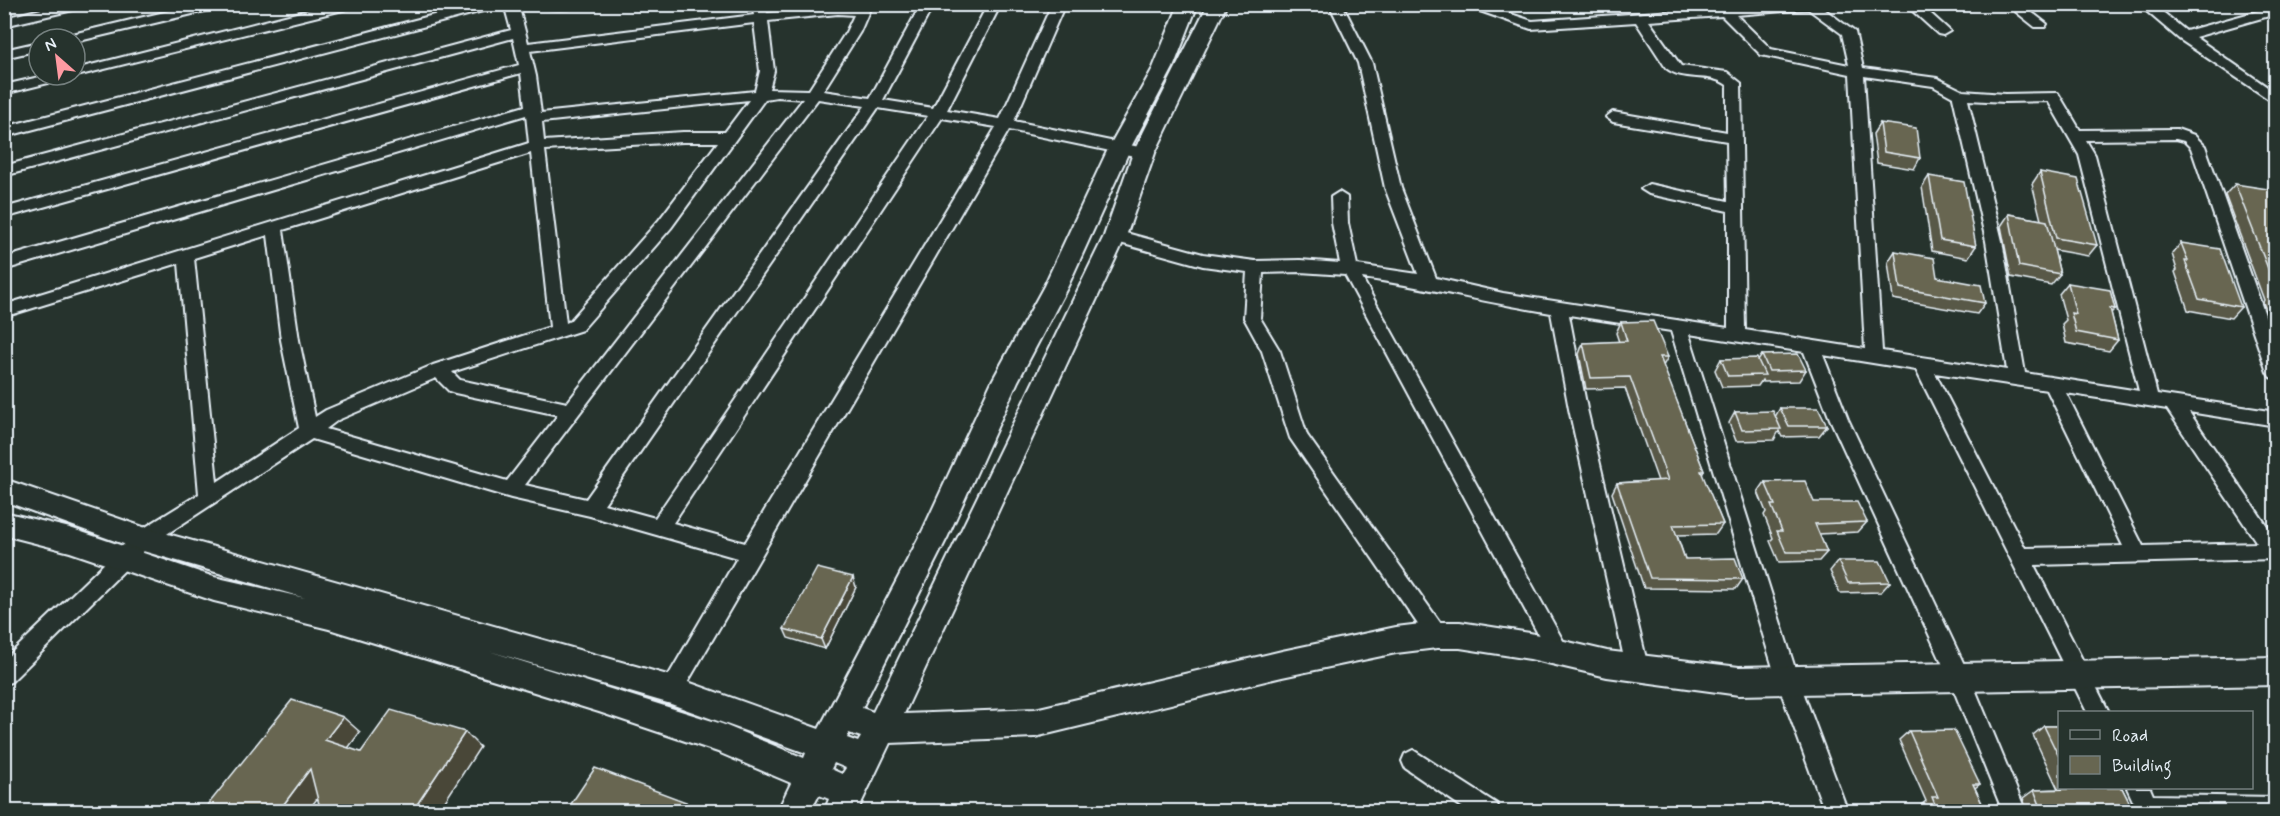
<svg xmlns="http://www.w3.org/2000/svg" width="2280" height="816" viewBox="0 0 2280 816" font-family="Mynerve,sans-serif">
  <style>
    .lines { fill: none; stroke-linecap: round; stroke-linejoin: round }
    .street-casing { stroke: #e8f1f8; stroke-width: 4 }
    .secondary-casing { stroke: #e8f1f8; stroke-width: 4 }
    .street { fill: #26332d; fill-rule: evenodd }
    .secondary { fill: #26332d; fill-rule: evenodd }
    .wall { fill: #595846; stroke: #e8f1f8; stroke-width: 1.5 }
    .shaded-wall { fill: #484739; stroke: #e8f1f8; stroke-width: 1.5 }
    .building { fill: #676651; stroke: #e8f1f8; stroke-width: 1.5 }
  </style>
  <rect width="100%" height="100%" fill="#26332d"/>
  <filter id="ink" filterUnits="userSpaceOnUse"><feTurbulence type="fractalNoise" baseFrequency=".0167" numOctaves="2"/><feDisplacementMap in="SourceGraphic" scale="12" xChannelSelector="R" yChannelSelector="G"/><feConvolveMatrix kernelMatrix="1 2 1 2 8 2 1 2 1" color-interpolation-filters="sRGB"/></filter>
  <g filter="url(#ink)">
    <g class="lines">
      <!-- street casing -->
      <g class="street-casing">
        <path id="street" d="M62,4H87L86,7L4,26V18Z
          M198,4H223L222,7L75,42V39H62L64,36Z
          M332,4H356L355,7L4,94V85L48,75H75V69Z
          M476,4H499L498,7L4,137V127Z
          M504,4H518L528,43L754,15L752,4H766L767,13L872,4L860,32L823,91L870,98L921,4H934L883,100L933,108L988,4H1001L947,110L1000,119L1052,4H1065L1014,121L1144,148L1152,153L1144,158L1009,130L679,697L671,700L663,697L660,690L737,558L590,516L511,498L312,439L150,545L11,682L4,684V660L136,533L199,494L179,263L4,317V305L529,143L526,115L4,270V258L525,106L521,73L4,218V208L519,65L513,38L4,176V166L511,30ZM838,14L854,15L846,32L809,90L769,89L774,71L768,21ZM754,23L760,71L755,91L541,113L536,76L530,51ZM777,97L803,99L567,403L460,380L452,372L582,330L671,228L765,99ZM818,99L865,106L586,499L525,485ZM749,100L725,132H683L544,141L542,122ZM878,108L928,116L655,518L604,504ZM942,118L996,127L745,543L673,523ZM683,142H718L659,220L570,321L566,323L545,150ZM531,153L550,327L433,365L326,410L315,417L299,340L283,230ZM268,235L281,340L299,428L217,482L194,258ZM436,378L449,391L455,393L558,415L507,481L326,429L338,420Z
          M537,4H582C574,11 545,11 537,4Z
          M1329,4H1342L1372,63L1401,188L1436,278L1503,293L1728,328V211L1649,194L1641,189L1649,184L1728,201L1727,141L1613,122L1606,117L1613,112L1727,132V85C1709,72 1683,82 1666,68L1636,22L1531,29L1460,4H1481L1532,21L1715,8L1712,4H1726L1729,7L1828,4L1823,8L1855,32L1863,68L1937,78L1963,91L2005,94L2058,93L2080,130L2177,129L2194,135L2205,146L2276,346V379L2270,377L2267,372L2191,148L2184,141L2176,139L2086,140L2095,155L2157,394L2276,412V426L2189,412L2276,539V559L2034,565L2109,712H2087L1916,370L1823,355L1848,419L1970,677L2026,812H2003L1949,678L1830,419L1804,352L1689,334L1799,681L1848,812H1825L1777,681L1671,331L1569,315L1587,409L1648,667L1644,674L1637,677L1630,674L1626,667L1569,409L1551,313C1488,303 1426,287 1362,278L1566,646L1569,653L1566,660L1559,662L1552,660L1345,275L1300,272L1263,273L1260,318L1280,351L1307,435L1444,628L1447,635L1444,642L1437,644L1430,642L1290,438L1262,351L1244,318L1247,272L1203,266L1109,240L1107,236L1109,232L1115,230L1203,254L1255,261L1300,260L1340,263L1332,223L1331,197L1339,192L1347,197L1348,223L1357,265L1418,274L1385,188L1358,63ZM1808,9L1842,34L1849,65L1771,49L1736,15ZM1722,16L1761,55L1850,74L1865,349L1745,330L1741,83L1727,72L1681,66L1649,21ZM1864,76L1933,86L1953,97L1986,241L2007,370L1882,351ZM1968,100L2005,102L2048,101L2079,155L2139,391L2025,373L2002,241ZM1935,373L2047,390L2123,546L2025,548ZM2066,393L2167,409L2257,543L2143,546Z
          M1905,4H1920L1950,31L1943,35L1938,34Z
          M2006,4H2021L2047,24L2045,27H2035Z
          M2138,4H2153L2186,31L2276,6V14L2195,37L2276,93V104L2179,39Z
          M39,42V50L4,58V50Z
          M1413,750L1497,804L1500,812H1469L1405,768L1402,761L1405,754Z
          M2127,788H2150L2153,795L2276,797V812H2138Z"/>
      </g>
      <!-- secondary casing -->
      <g class="secondary-casing">
        <path id="secondary" d="M1179,4H1198L1173,68L1131,147L1068,286L1018,381L948,536L862,708L873,712L1104,236L1133,153L1208,4H1227L1155,153L1126,236L904,714L1035,709L1282,651L1396,627L1437,622H1460L1530,633L1607,651L1739,667L2276,657V685L1739,695L1607,677L1530,659L1460,648H1437L1396,653L1282,677L1035,737L890,743L857,812H824L829,799L819,795L810,812H777L791,783L718,752L599,712L329,629L214,601L70,552L4,535V512L70,528L214,577L305,598L143,551L4,501V479L143,527L671,676L819,729L922,532L992,381L1044,286L1109,147L1153,68ZM489,651L671,704L806,753L804,758L722,724ZM849,733L861,737L858,742L847,738ZM834,763L846,768L842,774L831,769Z"/>
      </g>
      <!-- street -->
      <use href="#street" class="street"/>
      <!-- secondary -->
      <use href="#secondary" class="secondary"/>
    </g>
    <!-- wall -->
    <path class="wall" d="M1880,123L1920,158L1914,169L1877,163L1873,134Z
      M2040,172L2097,245L2088,256L2054,250L2060,274L2051,285L2011,277L2001,226L2009,214L2041,220L2032,184Z
      M1929,176L1976,246L1968,258L1932,251L1922,187Z
      M2235,184L2276,194V338L2263,302L2264,300L2225,195Z
      M2181,243L2241,307L2231,318L2188,310L2175,272L2177,270L2172,254Z
      M1895,251L1937,277L1985,303L1977,314L1893,299L1888,262Z
      M2068,283L2115,309L2111,313L2118,340L2109,351L2066,343L2062,324L2066,320L2059,294Z
      M1621,322L1668,357L1663,366L1704,471L1702,475L1723,524L1716,534L1677,535L1685,559L1743,579L1736,589L1644,588L1612,493L1617,483L1658,481L1625,388L1586,389L1579,354L1583,343L1619,342L1616,333Z
      M1762,355L1806,370L1799,381L1763,382L1762,380L1758,386L1722,387L1715,370L1721,359L1758,361Z
      M1780,408L1827,426L1819,436L1782,437L1779,431L1774,440L1736,441L1729,423L1735,412L1775,417Z
      M1765,482L1814,502L1867,522L1858,532L1819,534L1827,552L1819,561L1779,562L1770,541L1773,538L1764,515L1766,512L1758,492Z
      M1838,561L1890,582L1881,592L1840,593L1830,571Z
      M856,587L825,649L788,638L784,629Z
      M2044,726H2060V788H2122L2134,812H2026L2027,811L2023,798L2034,790L2058,789L2033,735Z
      M1909,731L1980,784L1975,788L1986,812H1924L1921,805L1926,801L1899,740Z"/>
    <!-- shaded-wall -->
    <path class="shaded-wall" d="M853,577L856,587L825,649L821,639Z
      M343,717L360,732L343,755L325,740Z
      M465,732L480,747L438,812H412Z
      M310,769L329,783L307,812H278Z
      M686,802L693,812H688Z"/>
    <!-- building -->
    <path class="building" d="M1880,123L1916,128L1920,158L1884,152Z
      M2040,172L2078,179L2097,245L2056,238Z
      M1929,176L1964,182L1976,246L1940,240Z
      M2235,184L2274,190L2276,194V289Z
      M2009,214L2047,221L2060,274L2019,266Z
      M2181,243L2220,249L2241,307L2199,299L2185,261H2188Z
      M1895,251L1934,258L1937,277L1981,285L1985,303L1900,288Z
      M2068,283L2110,290L2115,309L2110,308L2118,340L2076,332L2071,313L2076,314Z
      M1653,321L1668,357H1660L1704,471H1701L1723,524L1673,525L1685,559L1735,558L1743,579L1650,578L1617,483L1668,480L1630,377L1591,378L1583,343L1627,341L1621,322Z
      M1798,354L1806,370L1769,371L1762,355Z
      M1757,358L1765,375L1728,376L1721,359Z
      M1780,408H1818L1827,426H1789Z
      M1773,411L1781,429L1742,430L1735,412Z
      M1805,481L1814,502H1857L1867,522L1815,524L1827,552H1786L1777,531H1782L1771,505H1775L1765,482Z
      M1838,561H1880L1890,582L1848,583Z
      M817,568L853,577L821,639L784,629Z
      M292,700L343,717L325,740L361,752L391,710L465,732L412,812H321L310,769L278,812H202Z
      M2044,726H2060V759Z
      M1954,730L1980,784H1973L1986,812H1938L1932,797H1938L1909,731Z
      M595,768L686,802L688,812H580L569,807Z
      M2073,788H2122L2134,812H2037L2034,806L2040,805L2034,790L2074,789Z"/>
  </g>
  <!-- margin -->
  <rect width="2280" height="816" fill="none" stroke="#26332d" stroke-width="24"/>
  <rect x="12" y="12" width="2256" height="792" fill="none" stroke="#e8f1f8" stroke-width="2" filter="url(#ink)"/>
  <!-- legend -->
  <rect x="2058" y="711" width="195" height="78" fill="#26332d" stroke="#747f7e" stroke-width="1.5"/>
  <rect x="2070" y="730" width="30" height="9" fill="#26332d" stroke="#747f7e" stroke-width="1.5"/>
  <text x="2112" y="741" font-size="18" fill="#e8f1f8">Road</text>
  <rect x="2070" y="756" width="30" height="18" fill="#676651" stroke="#747f7e" stroke-width="1.5"/>
  <text x="2112" y="771" font-size="18" fill="#e8f1f8">Building</text>
  <!-- north arrow -->
  <g transform="translate(57 57) rotate(332)"><circle r="28" fill="#26332d" stroke="#747f7e" stroke-width="1.5"/>
  <path d="M0-4.5L10 22L0 15L-10 22Z" fill="#ff9aa2"/>
  <text y="-9" font-size="16" font-weight="bold" text-anchor="middle" fill="#e8f1f8">N</text>
  </g>
</svg>
